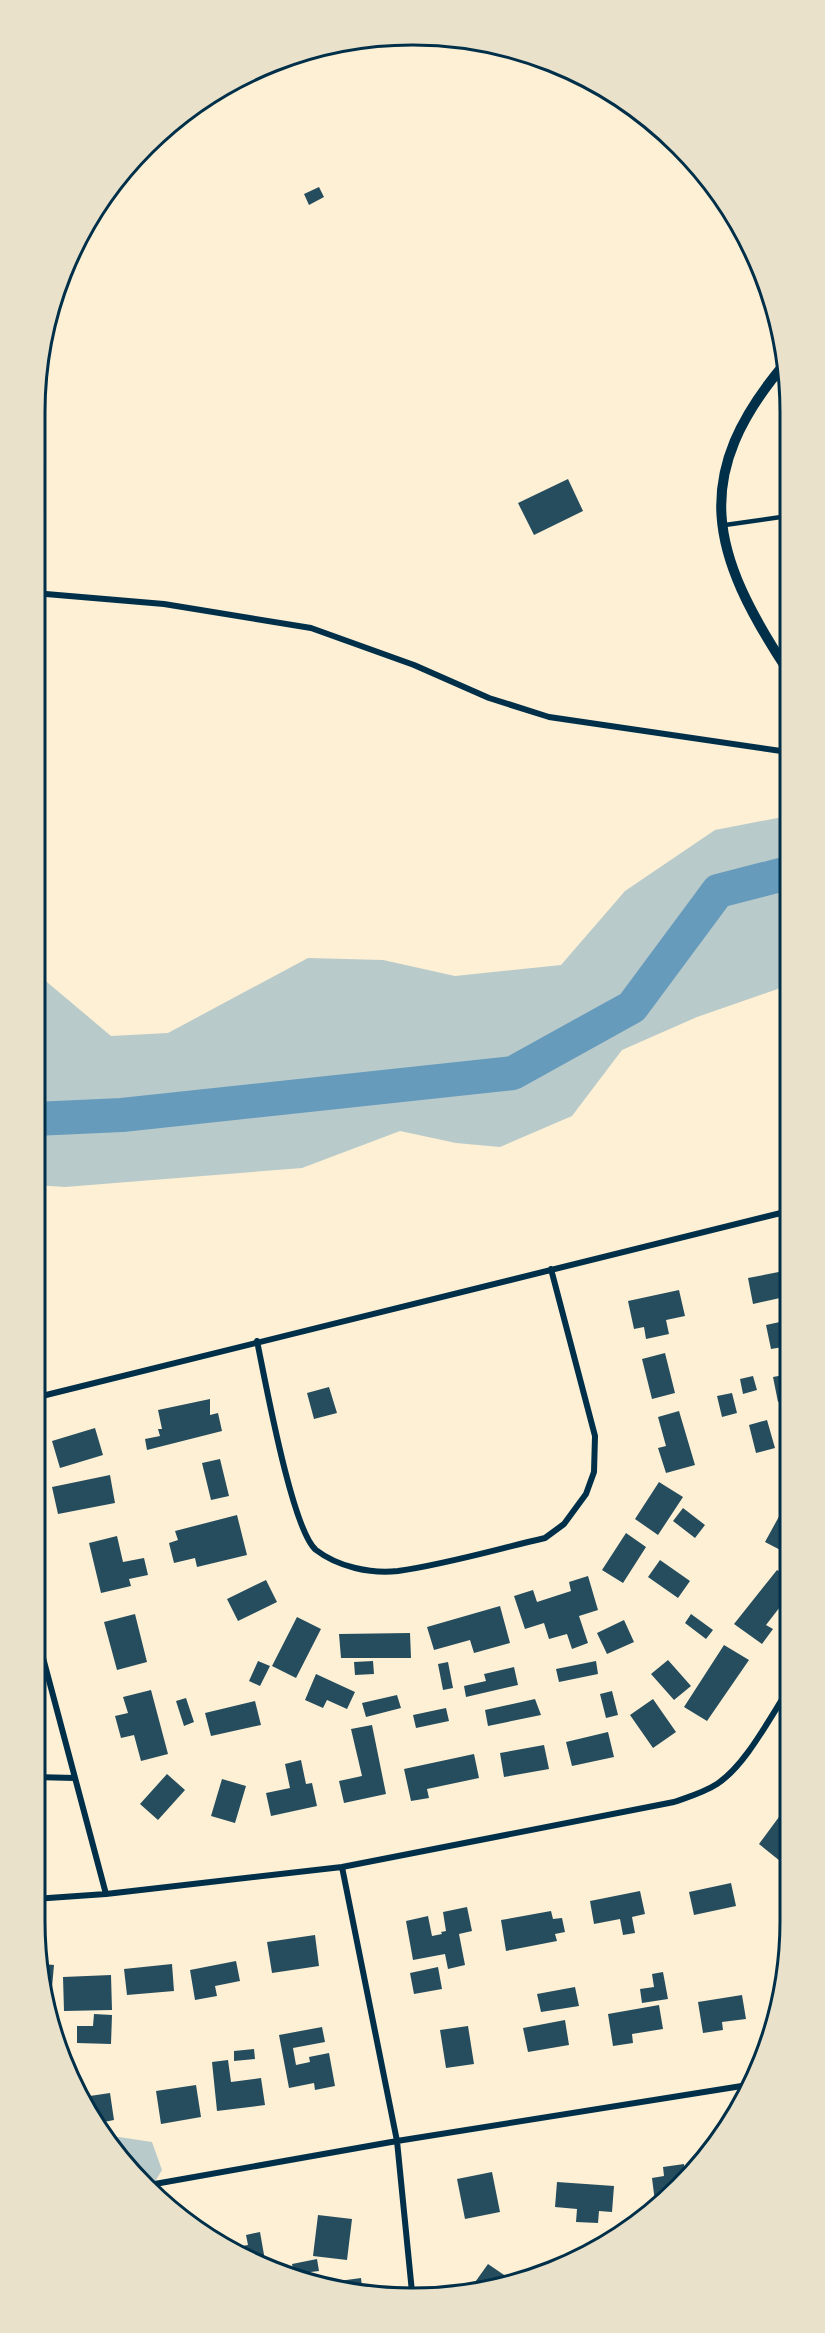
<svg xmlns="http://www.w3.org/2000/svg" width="825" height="2333" viewBox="0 0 825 2333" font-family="Cabin,sans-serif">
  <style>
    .green { fill: #b9caca }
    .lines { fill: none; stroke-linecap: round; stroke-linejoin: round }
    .river { stroke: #669bbc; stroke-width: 34 }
    .building { fill: #264d5e }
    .service { stroke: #003049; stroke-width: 4.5 }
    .minor { stroke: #003049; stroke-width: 6 }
    .tertiary { stroke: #003049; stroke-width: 10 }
    .rim { fill: none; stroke: #003049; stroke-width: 3 }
  </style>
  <rect width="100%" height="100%" fill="#fdf0d5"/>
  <!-- green -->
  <path class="green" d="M788,816L789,985L697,1017L622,1050L572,1116L500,1147L456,1143L400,1131L302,1168L65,1187L35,1185V972L111,1036L168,1033L308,958L383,960L455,976L561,965L625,891L715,830Z
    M112,2136L152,2142L162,2170L151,2188L129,2170L108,2137Z"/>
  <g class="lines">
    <!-- river -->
    <path class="river" d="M34,1119L122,1115L513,1073L632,1007L718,891L788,873"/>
  </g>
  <!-- building -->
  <path class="building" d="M319,187L324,197L309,205L304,194Z
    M568,479L583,511L534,535L518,503Z
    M789,1270V1296L753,1304L748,1278Z
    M679,1290L685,1316L666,1320L669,1334L646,1339L644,1327L634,1329L628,1301Z
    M789,1320V1346L771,1349L766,1325Z
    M665,1353L675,1393L652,1399L642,1359Z
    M789,1374V1399L778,1402L773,1377Z
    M753,1376L757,1390L743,1394L740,1379Z
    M329,1387L337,1413L314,1419L307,1393Z
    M732,1393L737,1413L722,1417L717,1396Z
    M210,1399V1415L218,1413L222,1431L147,1450L145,1439L160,1436L158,1429H162L158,1410Z
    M679,1411L695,1465L666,1473L658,1448L666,1446L658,1417Z
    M767,1420L775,1448L756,1453L749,1425Z
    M95,1428L103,1455L60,1468L52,1441Z
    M220,1459L229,1496L211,1500L202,1463Z
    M110,1475L115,1503L58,1514L52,1487Z
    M659,1482L683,1497L658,1535L635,1519Z
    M683,1508L705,1525L695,1538L673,1521Z
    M782,1511L790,1514V1555L765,1542Z
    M237,1515L247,1555L197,1567L195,1558L174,1563L169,1543L178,1540L175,1531Z
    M626,1533L646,1547L623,1583L602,1570Z
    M117,1536L123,1562L144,1558L148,1575L129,1579L131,1586L101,1593L89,1543Z
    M660,1560L690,1581L678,1598L648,1577Z
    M777,1570L790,1578V1594L766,1625L773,1629L762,1644L734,1624Z
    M588,1576L598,1610L579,1616L588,1643L572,1649L567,1634L549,1639L544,1623L525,1629L514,1596L533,1590L537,1602L571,1591L569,1582Z
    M266,1580L277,1602L238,1621L227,1599Z
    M500,1606L510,1643L474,1653L470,1640L434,1650L427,1627Z
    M135,1614L147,1662L117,1670L104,1622Z
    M691,1614L713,1630L706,1639L685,1623Z
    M297,1617L321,1629L296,1678L272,1666Z
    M624,1620L634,1642L607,1654L597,1633Z
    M410,1633L411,1658H341L339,1634Z
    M724,1645L749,1660L707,1721L684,1707Z
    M668,1660L691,1686L674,1700L651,1674Z
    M258,1661L270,1666L260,1686L249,1681Z
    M373,1661L374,1674L355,1675L354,1662Z
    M596,1661L598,1674L559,1682L556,1669Z
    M448,1662L453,1688L443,1690L438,1664Z
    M514,1667L518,1685L466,1697L464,1686L486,1681L484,1674Z
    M316,1674L355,1692L347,1709L327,1700L323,1708L305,1700Z
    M151,1690L168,1754L141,1761L134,1735L121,1738L115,1716L128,1713L123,1697Z
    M612,1691L618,1715L606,1718L600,1694Z
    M397,1695L401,1708L366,1717L362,1703Z
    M186,1698L194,1722L184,1726L176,1701Z
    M535,1699L541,1715L488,1726L485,1710Z
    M653,1699L676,1732L653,1748L630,1715Z
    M255,1701L261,1725L211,1736L205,1713Z
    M446,1708L449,1721L416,1728L413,1715Z
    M372,1725L386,1794L344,1803L339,1781L362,1776L351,1729Z
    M608,1732L614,1757L572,1766L566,1742Z
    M544,1745L549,1769L504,1777L500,1753Z
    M474,1754L479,1778L427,1789L429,1798L411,1801L404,1769Z
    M301,1760L306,1784L312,1783L317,1806L271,1816L266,1793L290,1788L285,1764Z
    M167,1774L185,1790L158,1820L140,1804Z
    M222,1779L246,1786L235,1823L211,1816Z
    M787,1806L790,1808V1858L785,1865L759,1844Z
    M731,1883L736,1906L694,1915L689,1892Z
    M640,1891L645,1914L632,1917L635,1933L623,1935L620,1919L594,1924L590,1901Z
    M467,1907L472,1931L459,1934L465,1965L448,1969L445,1954L413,1960L406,1921L428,1916L432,1936L442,1934L441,1932L446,1931L443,1912Z
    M551,1911L553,1919L562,1918L565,1932L555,1934L557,1941L506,1951L501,1920Z
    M315,1935L319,1966L272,1973L267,1942Z
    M236,1961L240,1981L215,1986L217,1996L195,2000L190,1970Z
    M43,1964L54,1965L52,1987H48Z
    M172,1964L174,1991L127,1995L124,1969Z
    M438,1967L442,1989L414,1994L410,1973Z
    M663,1972L668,1999L642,2003L640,1989L654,1987L652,1974Z
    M111,1975L112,2010L64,2011L63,1977Z
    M575,1987L579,2006L541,2012L537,1994Z
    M742,1995L746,2019L722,2022L723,2030L703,2033L698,2002Z
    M659,2005L663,2029L632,2034L633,2043L613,2046L608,2014Z
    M94,2014L112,2015L111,2044L77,2043V2026H93Z
    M565,2020L569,2045L528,2052L523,2028Z
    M468,2026L474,2064L446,2068L440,2030Z
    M322,2027L325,2042L293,2048L296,2065L310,2062L309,2057L329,2053L335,2086L315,2090L314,2083L289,2088L279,2035Z
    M254,2049L255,2059L234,2061V2051Z
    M228,2060L231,2082L261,2078L265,2105L217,2111L212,2062Z
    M196,2085L201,2117L161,2124L156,2091Z
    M110,2093L114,2120L99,2123L83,2097Z
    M684,2164L685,2172L655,2202L652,2178L664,2176L663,2167Z
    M492,2172L500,2212L465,2219L457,2179Z
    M557,2182L614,2186L612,2212L599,2211L598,2223L576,2222L577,2209L555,2207Z
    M318,2215L352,2219L347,2260L313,2256Z
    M260,2232L266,2266L245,2259L230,2248L248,2245L246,2235Z
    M317,2259L319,2271L294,2274L292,2264Z
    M488,2264L516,2283L477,2288L473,2285Z
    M361,2278L363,2295L324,2283Z"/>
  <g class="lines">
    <!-- service -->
    <path class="service" d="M725,525L788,516"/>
    <!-- minor -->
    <path class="minor" d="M34,593L164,604L311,628L414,665L489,698L549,717L788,752
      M257,1341C265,1379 292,1530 316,1550C338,1567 371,1574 398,1571C447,1564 497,1549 545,1538L564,1524L586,1494L594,1472L595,1436L551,1269
      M34,1398L789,1211
      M34,1624L106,1894
      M34,1777L75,1778
      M342,1867L397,2141L412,2292
      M34,1899L106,1894L342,1867L674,1802C688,1797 703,1793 717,1784C746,1765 770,1717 790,1687
      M149,2185L397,2141L748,2085"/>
    <!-- tertiary -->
    <path class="tertiary" d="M787,361C688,476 711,554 788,671"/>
  </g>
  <!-- crop -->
  <path d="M0 0H825V2333H0ZM412 45H413A367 367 0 0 1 780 412V1921A367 367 0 0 1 413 2288H412A367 367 0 0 1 45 1921V412A367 367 0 0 1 412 45Z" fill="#e9e1ca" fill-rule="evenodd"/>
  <path class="rim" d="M412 45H413A367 367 0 0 1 780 412V1921A367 367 0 0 1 413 2288H412A367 367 0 0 1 45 1921V412A367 367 0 0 1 412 45Z"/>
</svg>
